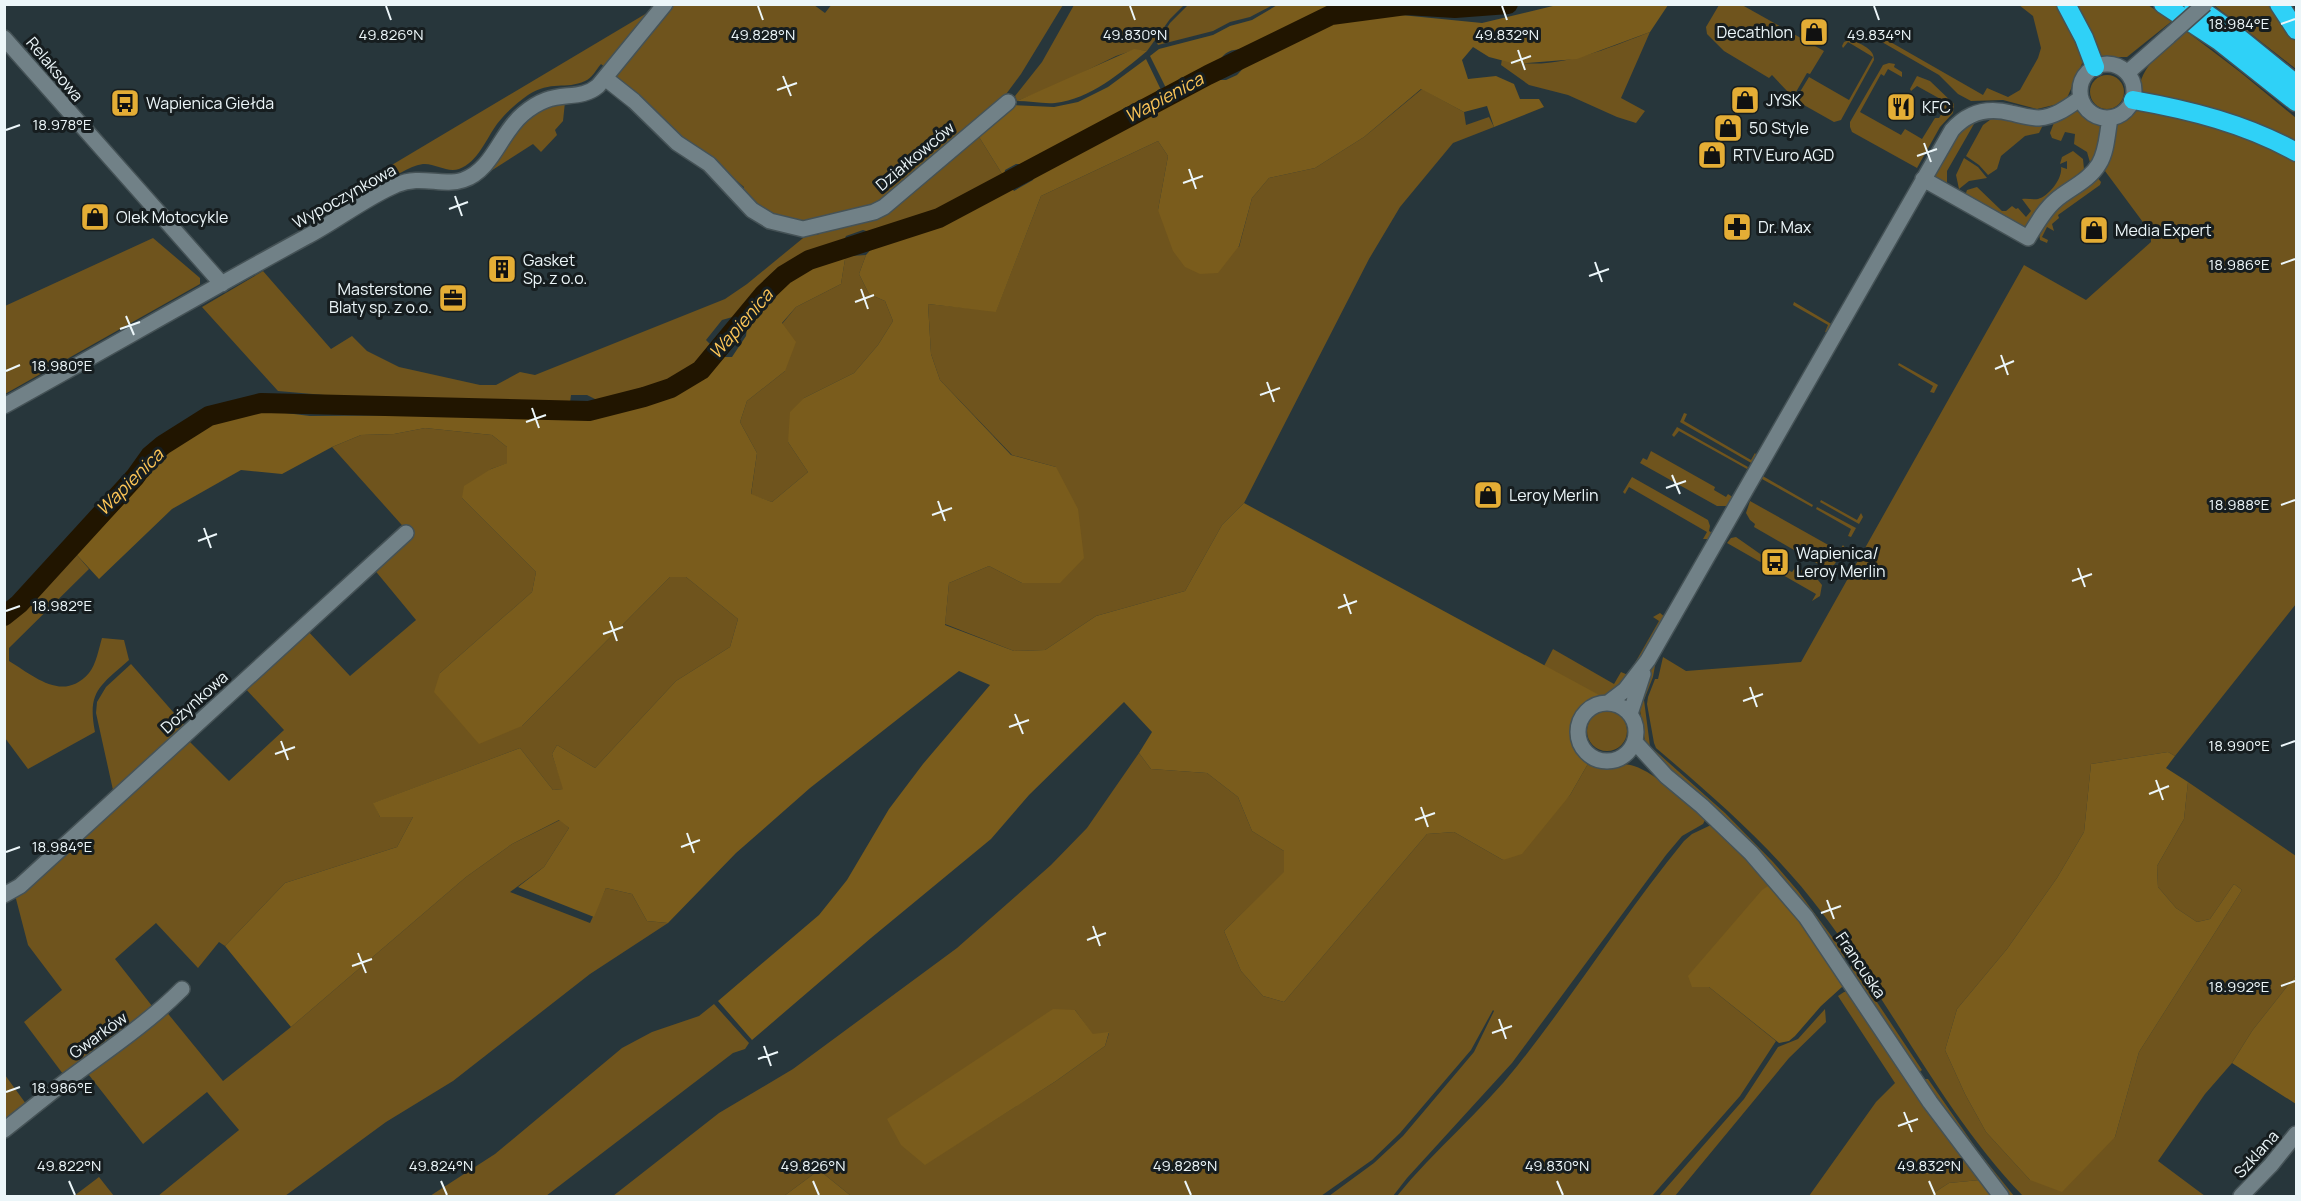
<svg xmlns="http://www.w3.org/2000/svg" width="2301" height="1201" viewBox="0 0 2301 1201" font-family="Manrope,sans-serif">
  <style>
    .green { fill: #6f541d; fill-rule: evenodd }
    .forest { fill: #7a5c1c }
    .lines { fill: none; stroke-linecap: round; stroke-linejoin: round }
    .river { stroke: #211500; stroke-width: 20 }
    .minor-casing { stroke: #455256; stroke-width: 18 }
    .highway-casing { stroke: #455256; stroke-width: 21 }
    .minor { stroke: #718187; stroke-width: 15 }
    .highway { stroke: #2fd1f7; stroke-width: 18 }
    .minor-bridge-casing { stroke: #455256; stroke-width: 18; stroke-linecap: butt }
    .minor-bridge { stroke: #718187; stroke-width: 15 }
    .ticks { fill: none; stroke: #ecf6f9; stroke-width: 2 }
    .labels { text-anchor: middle; stroke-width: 6; stroke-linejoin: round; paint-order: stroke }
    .poi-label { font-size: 16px; fill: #ecf6f9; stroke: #161d1f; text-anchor: start }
    .street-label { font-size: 16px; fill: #ecf6f9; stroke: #161d1f }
    .water-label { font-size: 18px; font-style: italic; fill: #fcc557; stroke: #161d1f }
    .ticks-label { font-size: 15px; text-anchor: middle; fill: #ecf6f9; stroke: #161d1f; stroke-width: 6; stroke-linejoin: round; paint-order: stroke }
  </style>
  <rect width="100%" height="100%" fill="#27363b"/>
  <!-- green -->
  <path class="green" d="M832,4L1063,5L1021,74L998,105L882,202C855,214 807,227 777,219C766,216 753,202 743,194L744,187L737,181L733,182L683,144L615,80L614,73L672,5H814L825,13Z
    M2217,4L2274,5L2296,40V69L2215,6Z
    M1074,5H1184L1170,19L1147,51L1134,50L1116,56L1059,84L1017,101L1015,96L1042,62Z
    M1188,5V4L1273,5L1250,17L1230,22L1213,31L1158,45L1157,43L1170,23Z
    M1719,5H1742L1824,51L1810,74L1807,73L1796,92H1788L1772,75L1769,78L1724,51L1707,34L1706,27Z
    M2019,5H2060L2084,59L2067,98L2058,104L2037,109L2003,100L1971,101L1958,94L1939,75L1875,38L1872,34L1873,32L1983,95L1987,88L2008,97L2020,90L2038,58L2041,48L2033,16Z
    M2074,5H2148L2172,21L2127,57H2099Z
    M647,13L607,69L601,64C596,70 592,78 585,81C566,90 551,80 528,95C516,104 506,112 497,124C486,139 478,162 459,169C447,173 435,163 423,164C407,166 395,179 380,180L375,175Z
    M2186,31L2240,72L2296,118V145L2139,96C2137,67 2166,48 2186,31Z
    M1650,32L1621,98L1645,111L1636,123L1617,117L1568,95L1529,85L1501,65L1502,59C1550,74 1606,49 1650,32Z
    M1851,39C1861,45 1874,48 1874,60L1841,120L1834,122L1795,100L1809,77L1849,100L1873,57L1848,42L1843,48L1842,46L1844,42Z
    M1889,63L1895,64L1894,67L1902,72V77L1888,69L1884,76L1881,74L1860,112L1901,135L1905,129L1922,139L1935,118H1939L1943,111L1941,106L1944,101L1917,86L1911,91L1910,89L1917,76L1930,81L1954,104L1953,113L1940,127L1917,168L1852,132L1850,127V122L1883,65Z
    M2090 92a17 17 0 1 1 34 0a17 17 0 1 1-34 0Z
    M1422,89L1464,112L1466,125L1489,117L1494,127L1453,143L1400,207L1369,259L1244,503L1222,525L1185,591L1096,616L1045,650L1014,651L945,624L949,583L989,566L1022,583L1056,467L1012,455L940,380L931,354L928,304L996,311L1041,196L1158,141L1168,156L1158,210L1239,247L1252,198L1269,178L1315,168L1364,137Z
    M565,102L563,121L555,130L557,135L541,152L533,144L483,176L514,127L538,108Z
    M2078,106L2090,118L2105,123L2102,142L2091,166L2087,152L2074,144L2075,134L2065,132L2061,141L2052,138L2050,133L2055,120Z
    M2143,108L2232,130L2296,159V604L2175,756L2168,752L2091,764L2084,832L2057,878L2007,949L1957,1009L1945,1050L1965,1094L1986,1132L2030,1180L2115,1137L2139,1052L2242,890L2234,884L2210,919L2197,922L2176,908L2158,887L2157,866L2184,819L2188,782L2296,856V975L2252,1031L2232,1063L2205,1094L2158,1161L2205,1196H2023C1944,1114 1892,1005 1823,914C1776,851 1716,799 1656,748L1654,743L1647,704L1648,697L1655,679H1658L1663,657L1686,671L1801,662L2024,265L2086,300L2151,242V233L2105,171L2115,126L2137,110Z
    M1994,117L2044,123L2039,133L2025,136L2001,156L1997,169L1988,175L1979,165L1966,156L1983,125Z
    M1974,119V124L1947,171V184L1935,177V171L1953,138Z
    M976,132L1004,177L926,218L876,234L863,230L846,236L843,243L809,255L784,269L736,316L722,320L706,340L712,346L696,365L667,383L616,398L597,400L587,395H571L570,403L394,401L278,391L202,307L263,271L331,349L352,336L367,351L399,367L480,385H496L520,372L535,375L725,299L747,284L808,234L817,235L836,225L869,218Z
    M2073,151L2083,159L2084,169L2053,195L2026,227H2022L1965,196L1967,190L1977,187L2002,211H2006L2012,206L2016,209L2018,208L2026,217L2031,211L2022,199C2028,198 2033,200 2038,199C2049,196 2063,178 2061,167L2067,169V161L2060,164L2062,157Z
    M1964,158L1978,167L1987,178L1969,181L1959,189L1956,175Z
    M2097,177L2101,182L2100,185L2058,215L2059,218L2052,224L2054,231L2047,227L2042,237L2048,240L2047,243L2040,240L2039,233C2056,208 2073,194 2097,177Z
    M153,238L200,278V284L5,394V306Z
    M846,253L851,256L866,255L859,274L869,294L885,301L893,321L878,345L854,373L804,398L788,442L808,472L772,502L751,495L757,453L740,422L747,401L785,371L782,324L796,307L841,284Z
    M1794,302L1833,325L1829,332H1825L1828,325L1793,305Z
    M1899,363L1938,385L1934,393L1930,392L1933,386L1898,365Z
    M1684,413L1687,414L1684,421L1751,460L1755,453L1758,457L1753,464L1680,422Z
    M1677,427L1748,467L1747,469L1679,431L1674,437L1672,435Z
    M425,428L492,435L507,447L508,463L491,469L462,498L536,572L532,592L440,673L522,726L670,577H686L738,619L730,647L676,681L595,768L557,745L552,754L564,789L553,790L520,748L374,803L380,817H413L397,847L285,883L225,946L219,942L198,968L156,923L115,959L156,1011L66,1078L24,1022L62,990L28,945L15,895L186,738L229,781L284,730L243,686L306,629L350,676L416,620L373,568L409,533L332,447L361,435L394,434Z
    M1651,451L1715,487L1714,490L1726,497L1728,494L1734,498L1726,506H1717L1640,463L1643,458L1647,460Z
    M1761,475L1813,505L1812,507L1762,479L1758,485L1757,484Z
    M1632,477L1708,520L1710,526L1709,531L1714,534L1710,539H1703L1707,532L1629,487L1625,494L1623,492Z
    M1821,500L1857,520L1861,513L1863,517L1859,524L1820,502Z
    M1750,501L1839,551L1843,545L1845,548L1834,565H1820L1754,527L1755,524L1750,520L1746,513Z
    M1817,507L1856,528L1851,537L1848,536L1851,529L1816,509Z
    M1736,537L1766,558L1765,560L1784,570L1785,569L1792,572L1795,568L1814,575L1822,585L1820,596L1812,601L1816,594L1727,543L1731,538Z
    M76,554L89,569L9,648V661C34,676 63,703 89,673C96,665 99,648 102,638L124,640L129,660C100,686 87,691 95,732L28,769L5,738L4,626L24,611Z
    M1660,613L1665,617C1655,635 1626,697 1603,696C1592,695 1556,672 1544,666L1553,649L1614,684L1621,672L1628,675L1659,621L1653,617Z
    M1656,660L1653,677L1644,700L1650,746L1725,813L1773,862L1798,891L1847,957L1843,958L1817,922L1646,748L1639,704L1644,685Z
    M131,664L188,729L116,793L113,790L96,713L97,702L106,687Z
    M1587 731a20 20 0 1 1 40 0a20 20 0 1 1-40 0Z
    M1139,753L1151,769L1207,773L1238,797L1252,831L1284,851L1285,872L1224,931L1241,971L1263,996L1284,1002L1427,834L1454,832L1503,860L1570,795L1589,762C1610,771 1618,761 1634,766C1656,773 1687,803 1706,818L1703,824L1682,836L1666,855L1512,1063L1407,1178L1393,1196H1329L1374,1163L1403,1136L1474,1052L1494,1011L1493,1010L1471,1050L1400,1133L1372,1160L1321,1196H851L819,1170L784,1196H613L719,1113L793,1069L957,948L1051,865L1087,828ZM1075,1010L1093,1035L1109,1033L1105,1046L1056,1081L925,1164Z
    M560,820L569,828L544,867L510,892L590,923L606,888L632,894L647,921L668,923L590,974L453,1081L386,1122L285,1196H158L239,1130L207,1092L143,1144L85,1070L165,1010L223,1081L291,1027L466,877L512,844Z
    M1711,825H1715L1771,884L1709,987L1776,1041L1740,1096L1652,1196H1397C1434,1150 1481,1112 1518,1065C1576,992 1625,913 1684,841L1692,834Z
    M1851,966H1853L1922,1070L1918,1073L1850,969Z
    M1850,991L1906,1078L1980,1180L1949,1183L1929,1196H1809L1876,1102L1895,1083L1838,996L1844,992Z
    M714,1004L749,1043L745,1049L733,1053L546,1196H430L495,1154L622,1048L652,1032L699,1016Z
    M1825,1009L1826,1022L1789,1058L1675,1196H1659L1744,1099L1778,1047L1798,1039Z
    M5,1075L29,1108L5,1127Z
    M1925,1079H1928L1978,1151L2014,1196H2009L2002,1189L1924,1081Z
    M99,1177L114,1196H74Z"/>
  <!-- forest -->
  <path class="forest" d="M1279,4L1373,5L1349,6L1324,13L1246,49C1219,49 1227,58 1210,68C1197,76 1181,83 1167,90L1150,56L1159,49L1213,35L1230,26L1252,20Z
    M1557,5H1668L1650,32L1577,59L1516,64L1489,57L1473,47L1462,60L1468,79L1496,76L1514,84L1520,99H1539L1544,107L1494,127L1487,106L1464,112L1421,89L1364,137L1315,168L1269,178L1252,198L1239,246L1218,273L1200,274L1185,267L1173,251L1158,210L1168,156L1158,141L1041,196L996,312L928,304L931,354L940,380L1011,455L1056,467L1078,509L1084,558L1060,583H1022L989,566L949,583L945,625L1014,651L1045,650L1096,616L1185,591L1222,525L1244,503L1601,696C1597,697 1592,699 1588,701C1564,716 1569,748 1589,762L1570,795L1522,854L1503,860L1454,832L1427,834L1284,1002L1263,996L1241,971L1224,931L1284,872V851L1252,831L1238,797L1207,773L1151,769L1139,753L1152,732L1124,702L1029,795L991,839L871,938L752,1040L718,1001L819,915L847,880L889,809L923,764L990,685L959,671L810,788L736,853L668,923L647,921L632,894L606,888L594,917L518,887L544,867L569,828L559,820L512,844L466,877L291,1027L225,946L285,883L397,847L413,817H380L373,803L520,748L553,790L563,789L552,754L557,745L595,768L676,681L730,647L738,619L686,577H670L522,726L479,744L434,692L440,673L532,592L536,572L462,498L464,486L491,469L507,463V447L492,435L425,428L394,434L361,435L332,447L282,474L241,470L172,509L99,579L76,554L123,505L141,483L160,452L209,420L261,410L310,416L467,415L583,419L675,395L705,374L720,357H732L746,336L748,319L782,284L810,266L846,253L841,284L796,307L782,323L796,342L785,371L747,401L740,422L757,453L751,494L772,502L808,472L788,442L790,412L804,398L854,373L878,345L893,321L885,301L869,294L859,274L866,255L874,246L940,221L1011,187L1014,191L1033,180L1036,172L1213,80H1226L1237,75L1251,60L1291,38L1325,24L1355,16L1391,14L1482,23Z
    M1134,49L1147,51C1120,73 1091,99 1055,103C1043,104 1029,101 1017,101Z
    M1146,59L1162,92L1034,164H1016L1005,170L1004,177L976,132L1011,105L1054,107L1078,102L1108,87Z
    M2168,752L2175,756L2166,768L2188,782L2184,819L2157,866L2158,887L2176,908L2197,922L2210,919L2234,884L2242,890L2139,1052L2115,1137L2062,1192L2030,1180L1986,1132L1965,1094L1945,1050L1957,1009L2007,949L2057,878L2084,832L2091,764Z
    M1771,884L1801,919L1844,981L1842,987L1821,1006L1795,1036L1789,1041L1779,1043L1709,987H1692L1688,976L1762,890Z
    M2296,975V1104L2232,1063L2252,1031Z
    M1053,1009L1075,1010L1093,1034L1109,1032L1105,1046L1056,1081L925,1165L901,1145L887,1119Z
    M819,1170L851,1196H784Z
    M1980,1180L1993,1196H1929L1949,1183Z"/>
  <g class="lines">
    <!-- river -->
    <path class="river" d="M4,616L19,604L135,477L150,456L163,445L209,416L261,403L589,411L644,397L671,388L701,370L764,294L784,275L809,260L939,218L1208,75L1331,15L1406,5L1455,8L1508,4"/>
    <!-- minor casing -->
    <g class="minor-casing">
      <path id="minor" d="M4,38L222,284
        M2080 91a27 27 0 1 1 54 0a27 27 0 1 1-54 0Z
        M2127,73L2169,36
        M605,78L634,101L677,143L709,164L752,210L770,221L803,229L874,212L884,207L1008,102
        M1923,179L2028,238C2036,225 2044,210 2056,200C2070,188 2089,181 2099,164C2107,151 2107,134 2110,119
        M4,406C105,350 205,292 306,237C335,222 367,197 396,185C421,174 442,187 463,180C493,170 500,133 523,114C530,108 538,103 546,100C564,93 583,99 598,86L665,4
        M1608,703L1625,690L1648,660L1952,130C1968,112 1988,107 2011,113C2020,115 2030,118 2039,118C2055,117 2068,107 2081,98
        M1578 732a29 29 0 1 1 58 0a29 29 0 1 1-58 0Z
        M1630,714L1643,674
        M1635,742L1666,776L1702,806L1751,853L1806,917L1930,1102L2001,1196
        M4,895L20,886L406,533
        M4,1130C25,1114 45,1097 66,1081C106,1051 147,1024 182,989
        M2241,1196L2271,1165L2296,1134"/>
    </g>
    <!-- highway casing -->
    <g class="highway-casing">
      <path id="highway" d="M2066,4L2084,38L2095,67
        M2163,4L2219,41L2296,102
        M2193,4L2227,28L2296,84
        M2279,4L2296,30
        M2133,100C2190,110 2246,124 2296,152"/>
    </g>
    <!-- minor -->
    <use href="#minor" class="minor"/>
    <!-- highway -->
    <use href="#highway" class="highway"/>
    <!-- minor-bridge casing -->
    <g class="minor-bridge-casing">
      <path id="minor-bridge" d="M2169,36L2205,4"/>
    </g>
    <!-- minor-bridge -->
    <use href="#minor-bridge" class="minor-bridge"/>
  </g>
  <!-- ticks -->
  <path class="ticks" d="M386,6L391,20M758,6L763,20M1130,6L1135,20M1502,6L1507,20M1874,6L1879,20M2281,24L2295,19M1518,50L1525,70M1511,63L1531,56M783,76L791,96M777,90L797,83M6,130L20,125M1924,143L1931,162M1917,156L1937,149M1189,169L1196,189M1183,183L1203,176M455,196L462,216M449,209L468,202M1595,262L1602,282M2281,264L2295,259M1589,276L1609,269M861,289L868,309M855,302L874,295M126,316L134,335M120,329L140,322M2001,355L2008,375M1995,369L2014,361M6,371L20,365M1267,382L1274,402M1260,395L1280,388M532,408L539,428M526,422L546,415M1672,475L1680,494M1666,488L1686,481M938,501L945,521M2281,505L2295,500M932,515L952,508M204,528L211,548M198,541L217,534M2078,568L2085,587M2072,581L2092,574M1344,594L1351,614M1338,608L1357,601M6,611L20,606M610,621L617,641M603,634L623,627M1750,687L1757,707M1743,701L1763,694M1015,714L1023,734M1009,727L1029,720M281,741L288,760M2281,746L2295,741M275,754L295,747M2156,780L2163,800M2149,794L2169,786M1421,807L1428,827M1415,820L1435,813M687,833L694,853M681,847L700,840M6,852L20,847M1827,900L1834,919M1821,913L1841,906M1093,926L1100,946M1087,940L1106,933M358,953L366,973M352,966L372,959M2281,986L2295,981M1499,1019L1506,1039M1492,1033L1512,1026M764,1046L771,1066M758,1059L778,1052M6,1092L20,1087M1904,1112L1912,1132M1898,1126L1918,1119M69,1181L75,1195M441,1181L447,1195M813,1181L819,1195M1185,1181L1191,1195M1557,1181L1563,1195M1929,1181L1935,1195"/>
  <!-- icons -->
  <defs>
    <g id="shop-square" transform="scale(1.5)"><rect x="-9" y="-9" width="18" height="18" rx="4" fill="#e4ad35" stroke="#161d1f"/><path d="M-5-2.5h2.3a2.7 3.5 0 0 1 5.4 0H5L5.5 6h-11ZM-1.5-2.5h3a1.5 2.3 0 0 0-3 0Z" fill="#111"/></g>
    <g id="bus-square" transform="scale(1.5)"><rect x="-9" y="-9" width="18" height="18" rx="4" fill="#e4ad35" stroke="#161d1f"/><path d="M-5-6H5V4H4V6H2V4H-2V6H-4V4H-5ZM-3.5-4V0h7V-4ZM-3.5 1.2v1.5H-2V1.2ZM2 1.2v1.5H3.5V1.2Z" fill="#111"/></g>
    <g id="restaurant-square" transform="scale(1.5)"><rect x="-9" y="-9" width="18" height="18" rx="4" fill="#e4ad35" stroke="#161d1f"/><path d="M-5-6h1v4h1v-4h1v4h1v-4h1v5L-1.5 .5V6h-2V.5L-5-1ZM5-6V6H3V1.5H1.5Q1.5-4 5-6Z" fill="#111"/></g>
    <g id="pharmacy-square" transform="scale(1.5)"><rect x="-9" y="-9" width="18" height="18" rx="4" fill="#e4ad35" stroke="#161d1f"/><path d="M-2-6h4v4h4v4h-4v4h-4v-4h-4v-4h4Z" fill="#111"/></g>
    <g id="building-square" transform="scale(1.5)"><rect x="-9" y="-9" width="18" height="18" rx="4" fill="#e4ad35" stroke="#161d1f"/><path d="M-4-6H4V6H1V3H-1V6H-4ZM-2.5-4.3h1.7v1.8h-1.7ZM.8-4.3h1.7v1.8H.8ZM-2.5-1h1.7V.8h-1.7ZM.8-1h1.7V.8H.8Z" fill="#111"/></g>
    <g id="office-square" transform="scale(1.5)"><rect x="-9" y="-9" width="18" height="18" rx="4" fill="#e4ad35" stroke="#161d1f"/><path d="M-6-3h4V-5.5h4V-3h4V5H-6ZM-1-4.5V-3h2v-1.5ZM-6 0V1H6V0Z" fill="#111"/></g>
  </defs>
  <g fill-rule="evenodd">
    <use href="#shop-square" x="1814" y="32"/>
    <use href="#shop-square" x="1745" y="100"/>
    <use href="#bus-square" x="125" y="103"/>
    <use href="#restaurant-square" x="1901" y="107"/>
    <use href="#shop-square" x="1728" y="128"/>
    <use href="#shop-square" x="1712" y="155"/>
    <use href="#shop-square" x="95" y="217"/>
    <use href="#pharmacy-square" x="1737" y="227"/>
    <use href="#shop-square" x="2094" y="230"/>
    <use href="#building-square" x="502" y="269"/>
    <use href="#office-square" x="453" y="298"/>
    <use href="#shop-square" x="1488" y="495"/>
    <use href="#bus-square" x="1775" y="562"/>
  </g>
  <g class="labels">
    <!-- poi labels -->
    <g class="poi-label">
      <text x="1793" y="38" text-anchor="end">Decathlon</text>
      <text x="1766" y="106">JYSK</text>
      <text x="146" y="109">Wapienica Giełda</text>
      <text x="1922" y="113">KFC</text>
      <text x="1749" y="134">50 Style</text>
      <text x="1733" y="161">RTV Euro AGD</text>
      <text x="116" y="223">Olek Motocykle</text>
      <text x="1758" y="233">Dr. Max</text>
      <text x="2115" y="236">Media Expert</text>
      <text x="523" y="266">Gasket<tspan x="523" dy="18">Sp. z o.o.</tspan></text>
      <text x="432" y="295" text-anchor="end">Masterstone<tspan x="432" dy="18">Blaty sp. z o.o.</tspan></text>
      <text x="1509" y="501">Leroy Merlin</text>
      <text x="1796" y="559">Wapienica/<tspan x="1796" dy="18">Leroy Merlin</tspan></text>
    </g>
    <!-- street labels -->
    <g class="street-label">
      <text transform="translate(55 69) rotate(50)" y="6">Relaksowa</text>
      <text transform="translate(915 156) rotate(-40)" y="6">Działkowców</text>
      <text transform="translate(344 196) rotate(-29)" y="6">Wypoczynkowa</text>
      <text transform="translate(194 702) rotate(-42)" y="6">Dożynkowa</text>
      <text transform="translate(1861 965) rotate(56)" y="6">Francuska</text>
      <text transform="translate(98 1035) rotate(-36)" y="6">Gwarków</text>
      <text transform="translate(2256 1154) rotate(-48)" y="6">Szklana</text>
    </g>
    <!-- water labels -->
    <g class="water-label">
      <text transform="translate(1164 98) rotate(-28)" y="6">Wapienica</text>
      <text transform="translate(741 324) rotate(-49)" y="6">Wapienica</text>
      <text transform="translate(130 482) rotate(-45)" y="6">Wapienica</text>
    </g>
  </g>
  <g class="ticks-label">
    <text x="2239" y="29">18.984°E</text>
    <text x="391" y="40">49.826°N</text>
    <text x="763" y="40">49.828°N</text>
    <text x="1135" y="40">49.830°N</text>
    <text x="1507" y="40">49.832°N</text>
    <text x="1879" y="40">49.834°N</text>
    <text x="62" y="130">18.978°E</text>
    <text x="2239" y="270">18.986°E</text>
    <text x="62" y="371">18.980°E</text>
    <text x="2239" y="510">18.988°E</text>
    <text x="62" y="611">18.982°E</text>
    <text x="2239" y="751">18.990°E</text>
    <text x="62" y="852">18.984°E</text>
    <text x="2239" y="992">18.992°E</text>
    <text x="62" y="1093">18.986°E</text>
    <text x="69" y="1171">49.822°N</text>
    <text x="441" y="1171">49.824°N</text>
    <text x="813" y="1171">49.826°N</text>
    <text x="1185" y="1171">49.828°N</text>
    <text x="1557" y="1171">49.830°N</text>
    <text x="1929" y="1171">49.832°N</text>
  </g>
  <!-- border -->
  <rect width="2301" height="1201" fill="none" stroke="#ecf6f9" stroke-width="12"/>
</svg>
